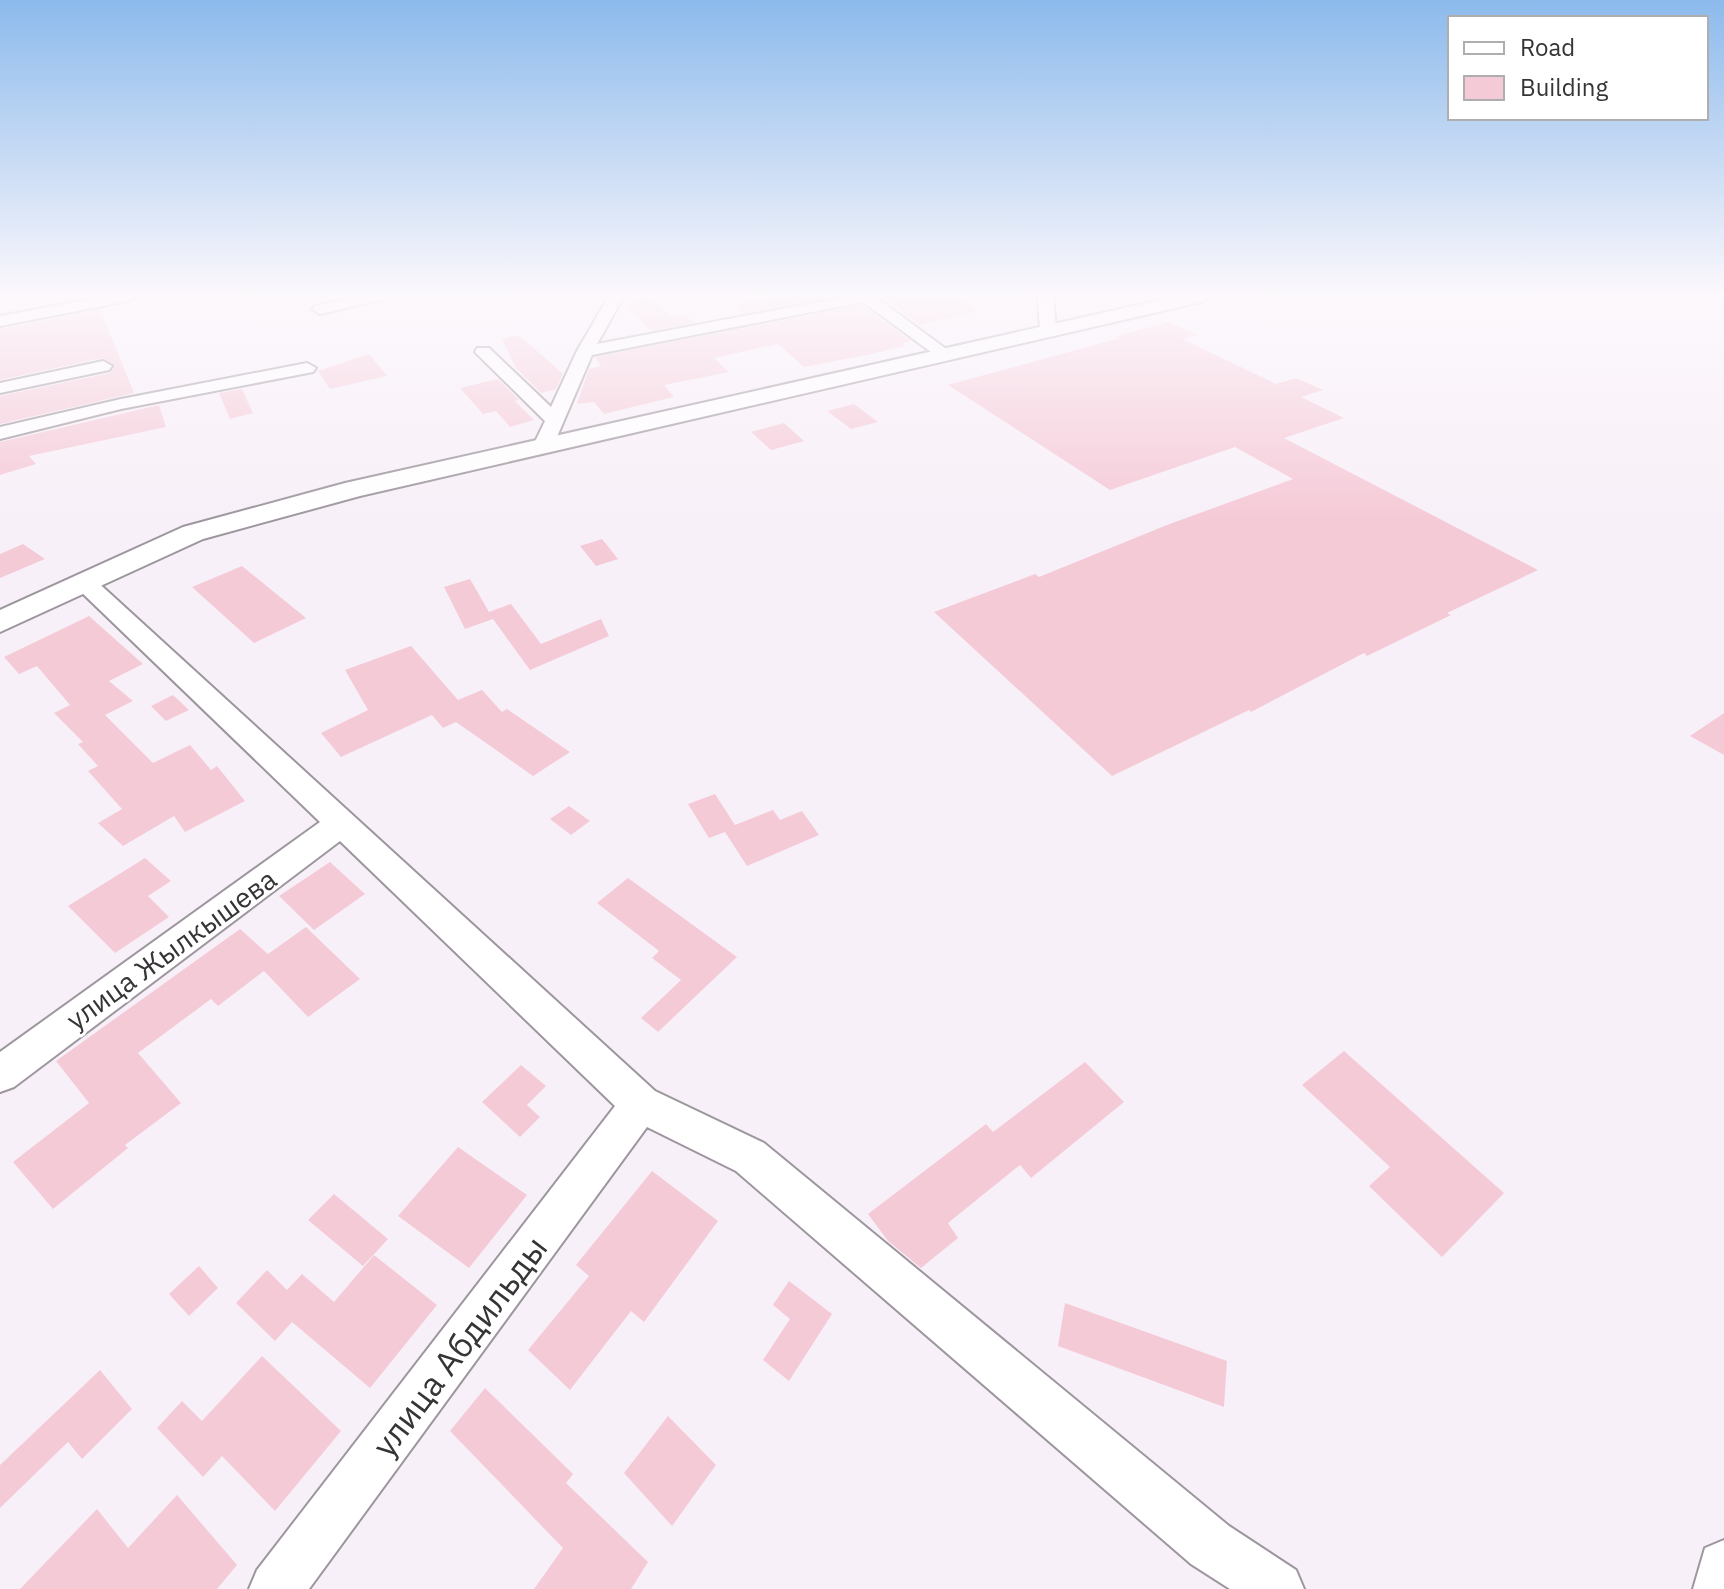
<svg xmlns="http://www.w3.org/2000/svg" width="1724" height="1589" font-family="'IBM Plex Sans',sans-serif">
<rect width="100%" height="100%" fill="#f8f0f8"/>
<path fill="#f5cad7" d="M790 296H836L744 313 734 305Z
M881 296H954L979 311 919 325Z
M649 298 672 316 684 314 694 323 651 331 625 303Z
M862 305 911 341 902 343 905 346 867 355 804 367 778 344 714 358 729 372 664 385 674 397 604 414 594 402 577 404 589 369 601 366 595 357Z
M100 309 134 393 0 424V396L110 373 115 365 102 358 0 380V329Z
M1169 322 1197 335 1182 339 1276 384 1296 378 1323 390 1301 397 1344 418 1284 438 1538 570 1447 613 1451 615 1367 656 1364 653 1251 712 1249 710 1112 776 934 612 1035 574 1039 577 1167 525 1293 479 1235 447 1110 490 948 385 1120 338 1116 336Z
M519 335 563 374 556 389 541 393 516 368 502 339Z
M369 354 387 376 330 389 318 371Z
M498 379 519 400 515 401 534 420 510 427 496 411 483 414 460 388Z
M242 389 253 413 230 419 219 393Z
M854 404 878 422 851 429 827 411Z
M159 405 166 427 29 456 36 464 0 475V442Z
M784 423 804 441 771 450 751 432Z
M602 539 618 559 596 566 580 546Z
M23 544 45 559 0 578V554Z
M242 566 306 618 254 643 192 587Z
M470 579 489 612 511 604 541 644 601 619 609 636 530 670 493 619 465 629 444 587Z
M89 616 143 664 109 681 133 701 105 715 153 763 190 745 211 770 217 766 245 801 185 832 174 816 123 846 98 823 122 809 88 771 98 766 78 744 83 742 54 713 70 705 37 666 19 674 4 657Z
M411 646 458 700 482 690 502 712 507 709 570 752 533 776 456 722 443 728 432 715 341 757 321 733 368 710 345 670Z
M173 695 189 710 166 721 151 706Z
M1724 713V755L1690 736Z
M715 794 735 825 773 810 780 820 802 811 819 835 747 866 725 832 709 838 688 804Z
M569 806 590 821 571 835 550 819Z
M145 858 171 881 148 896 169 917 115 953 68 906Z
M330 862 365 894 314 930 279 896Z
M628 878 737 957 658 1032 641 1018 681 980 652 958 659 951 597 903Z
M306 927 360 979 308 1017 264 971 218 1006 211 999 138 1053 181 1103 125 1145 128 1148 53 1209 13 1162 89 1103 56 1061 240 929 268 954Z
M1344 1051 1504 1193 1442 1257 1369 1186 1390 1167 1302 1085Z
M1085 1062 1124 1102 1031 1178 1020 1165 948 1223 958 1238 921 1268 888 1241 868 1214 986 1124 993 1132Z
M521 1065 546 1086 527 1105 540 1117 520 1137 482 1102Z
M458 1147 527 1195 469 1268 398 1216Z
M652 1171 718 1221 644 1322 631 1311 570 1390 528 1350 589 1276 576 1265Z
M334 1194 388 1239 363 1266 308 1220Z
M374 1255 437 1305 370 1388 292 1322 275 1341 236 1303 267 1270 287 1290 302 1274 334 1302Z
M199 1266 218 1288 189 1316 169 1294Z
M789 1281 832 1314 789 1381 763 1360 790 1319 773 1305Z
M1065 1303 1227 1361 1224 1407 1058 1346Z
M262 1356 341 1431 275 1511 222 1456 203 1477 157 1428 182 1401 202 1421Z
M100 1370 132 1409 82 1459 68 1442 0 1508V1465Z
M485 1388 573 1474 566 1483 648 1562 631 1589H534L563 1548 450 1431Z
M668 1416 716 1465 672 1526 624 1473Z
M177 1495 237 1565 217 1589H20L97 1509 128 1548Z"/>
<g fill="none" stroke-linecap="round" stroke-linejoin="round">
<g stroke="#9e969e" stroke-width="4">
<path id="minor" d="M107 296H136L128 301 0 326V316Z
M361 296H388L385 299 320 314 312 309 315 306Z
M609 296H624L597 344 850 296H878L877 298 953 354 945 359 939 358 863 302 592 355 553 446 543 452 536 450 533 446 545 421 475 352 477 348H489L551 407 577 351Z
M1038 296H1053L1056 329 1054 332 1048 334 1040 329Z
M103 361 112 366 109 370 0 393V383Z
M307 363 316 368 313 372 121 409 0 439V427L121 399Z
M85 576 93 578 655 1091 764 1143 1229 1526 1296 1570 1304 1589H1230L1191 1564 736 1171 647 1127 309 1589H249L257 1570 615 1106 340 841 14 1087 0 1092V1052L320 822 77 588 73 583 77 578Z
M1724 1540V1589H1693L1705 1548Z"/>
</g>
<g stroke="#9e969e" stroke-width="4">
<path id="tertiary" d="M1178 296H1211L1201 302 360 496 203 539 0 632V610L183 527 345 483Z"/>
</g>
<use href="#minor" fill="#fff" fill-rule="evenodd"/>
<use href="#tertiary" fill="#fff" fill-rule="evenodd"/>
</g>
<linearGradient id="sky" x2="0" y2="1"><stop stop-color="#8cbaec"/><stop offset="0.57" stop-color="#fcf8fc"/><stop offset="1" stop-color="#fcf8fc" stop-opacity="0"/></linearGradient>
<rect width="1724" height="518" fill="url(#sky)"/>
<g text-anchor="middle" dominant-baseline="central" stroke-width="6" stroke-linejoin="round" paint-order="stroke">
<g font-size="28" fill="#373437" stroke="#fff">
<text transform="translate(171 949) rotate(-36)">улица Жылкышева</text>
</g>
<g font-size="34" fill="#373437" stroke="#fff">
<text transform="translate(459 1346) rotate(-53)">улица Абдильды</text>
</g>
</g>
<rect x="1448" y="16" width="260" height="104" fill="#ffffff" stroke="#afaeaf" stroke-width="2"/>
<rect x="1464" y="42" width="40" height="12" fill="#ffffff" stroke="#afaeaf" stroke-width="2"/>
<text x="1520" y="56" font-size="24" fill="#373437">Road</text>
<rect x="1464" y="76" width="40" height="24" fill="#f5cad7" stroke="#afaeaf" stroke-width="2"/>
<text x="1520" y="96" font-size="24" fill="#373437">Building</text>
</svg>
